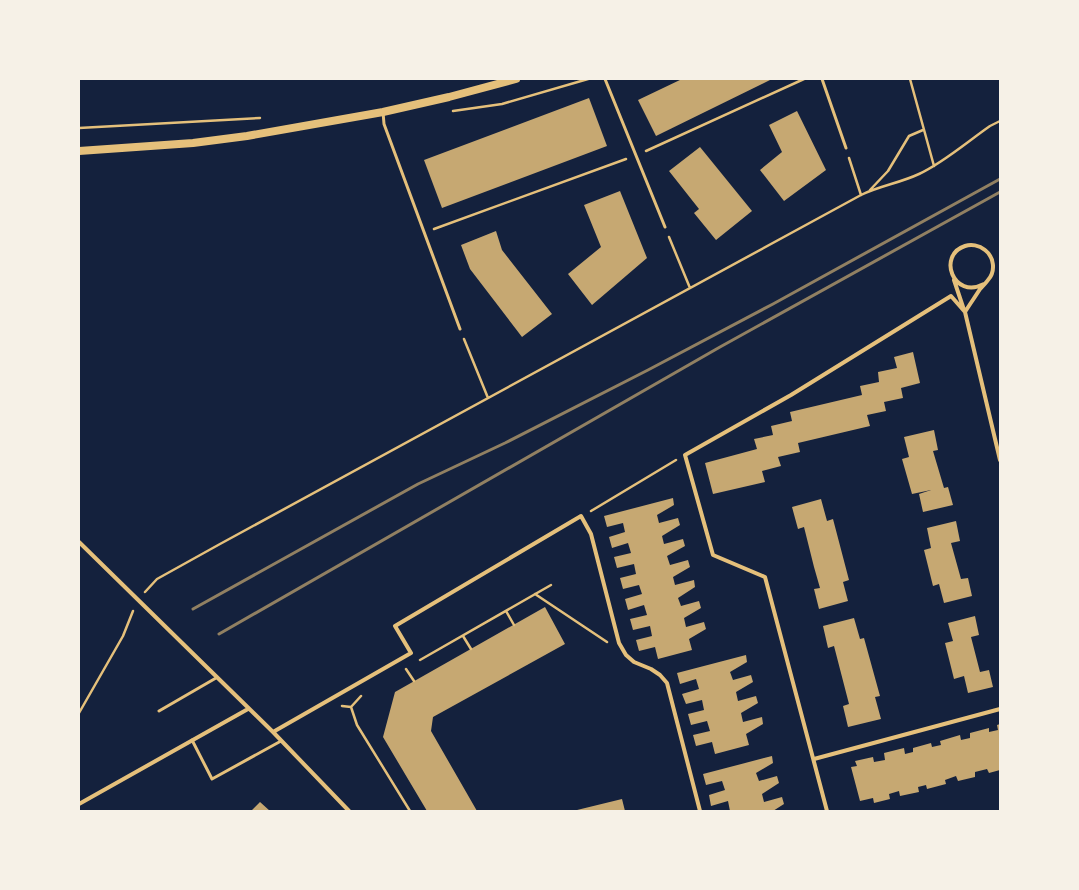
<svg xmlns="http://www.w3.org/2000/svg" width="1079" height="890" font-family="Roboto,sans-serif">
<rect width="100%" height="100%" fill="#14213d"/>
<path fill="#c6a872" d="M682 79H772L656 136 638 100Z
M589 98 607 146 442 208 424 160Z
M797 111 826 170 784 201 760 170 782 152 769 125Z
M700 147 752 211 716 240 694 213 699 209 669 171Z
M620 191 647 258 592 305 568 274 601 247 584 205Z
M496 231 502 250 552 314 522 337 470 269 461 245Z
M913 352 920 383 901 388 903 398 884 402 886 411 867 415 870 426 798 443 800 452 778 457 781 466 762 471 765 482 713 494 705 463 757 449 754 439 773 435 771 426 792 421 790 412 862 395 860 386 879 382 878 372 897 368 894 357Z
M934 430 938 450 933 451 944 488 948 487 953 505 923 512 919 494 931 490 912 494 902 459 909 457 904 437Z
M673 498 674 505 657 515 659 523 678 518 680 525 662 536 664 544 683 539 685 546 667 556 670 565 688 560 690 567 673 577 675 585 694 580 695 587 678 598 681 606 699 601 701 608 684 618 686 627 704 622 706 629 689 639 692 650 658 659 655 647 639 651 636 640 652 636 650 626 633 630 630 619 647 615 644 605 628 610 625 599 642 594 639 585 623 589 620 578 636 574 634 564 617 568 614 557 631 553 628 543 612 548 609 537 625 532 623 523 607 527 604 516Z
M821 499 827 521 833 519 849 580 843 582 848 601 819 609 814 589 820 588 814 567 804 527 798 529 792 507Z
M956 521 960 541 951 543 961 579 968 578 972 596 944 603 939 584 933 586 924 550 931 548 927 528Z
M545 607 565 644 433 717 431 731 477 811H427L383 737 395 692Z
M975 616 979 635 971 637 980 672 989 670 993 687 968 693 964 676 954 679 945 643 953 641 948 623Z
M854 618 860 639 864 638 880 696 875 697 881 719 848 727 843 706 849 704 834 646 828 648 823 626Z
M746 655 747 662 730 672 733 680 751 675 753 682 736 692 738 701 756 696 758 703 741 713 743 722 762 717 763 724 746 734 749 745 715 754 712 742 696 746 693 735 710 731 707 721 691 725 688 714 704 710 702 700 686 704 682 694 699 689 696 679 680 684 677 673Z
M1000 724V770L989 773 987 769 975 772V777L958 781 956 776 945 780 946 784 927 789 926 785 918 787 919 792 900 796 899 791 889 794 890 799 874 803 873 798 860 801 851 767 857 766 855 761 873 757 874 762 885 760 884 753 904 748 905 754 913 752V748L931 743 932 747 941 745 940 741 960 735 961 740 970 738V733L989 728V732L998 730 997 725Z
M772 756 773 763 756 773 759 781 777 776 779 783 762 794 764 802 782 797 784 804 773 811H730L728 801 711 806 709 795 725 790 722 781 706 785 703 774Z
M622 799 625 811H577V810Z
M260 802 270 811H251Z"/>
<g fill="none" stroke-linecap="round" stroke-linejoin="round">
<path stroke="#e5c07b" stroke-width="2.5" d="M910 79 934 166
M453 111 502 104 588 79
M79 128 260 118
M646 151 804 79
M849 158 861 195
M870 190 888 171 909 136 923 130
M434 229 626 159
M669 237 690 288
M464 339 488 398
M591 511 676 460
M145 592 157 579 220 544 861 195C879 186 900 183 919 174 943 163 967 142 990 126L1000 121
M535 594 607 642
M506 611 514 625
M463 636 471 649
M420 660 551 585
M406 669 414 681
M361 696 351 707 357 725 410 811
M342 706 351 707
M79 713 123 636 133 611"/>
<path stroke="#e5c07b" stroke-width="3" d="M605 79 665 227
M822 79 846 148
M383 112 384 124 460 329
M159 711 216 678
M192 740 212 779 281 741"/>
<path stroke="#e5c07b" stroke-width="4" d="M954 280 964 310
M984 284C953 300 937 255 965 246 971 244 979 245 985 250 994 257 996 271 988 280 986 283 983 286 980 289 975 297 970 304 965 312L1000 460
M79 542 273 732 349 811
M273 732 411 653 395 626 581 516 591 534 619 643 626 655 634 662 651 669 660 675 667 683 700 811
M814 759 1000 709
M79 804 248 709
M827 811 765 577 713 555 685 455 791 395 951 296 965 312"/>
<path stroke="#e5c07b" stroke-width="8" d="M79 151 193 143 247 136 383 112 449 97 516 79"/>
<path stroke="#918062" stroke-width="3" d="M193 609 418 484 505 443 648 370 773 304 1000 179
M219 634 720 347 1000 192"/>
</g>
<rect width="1079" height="890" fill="none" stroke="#f6f1e7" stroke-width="160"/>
</svg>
